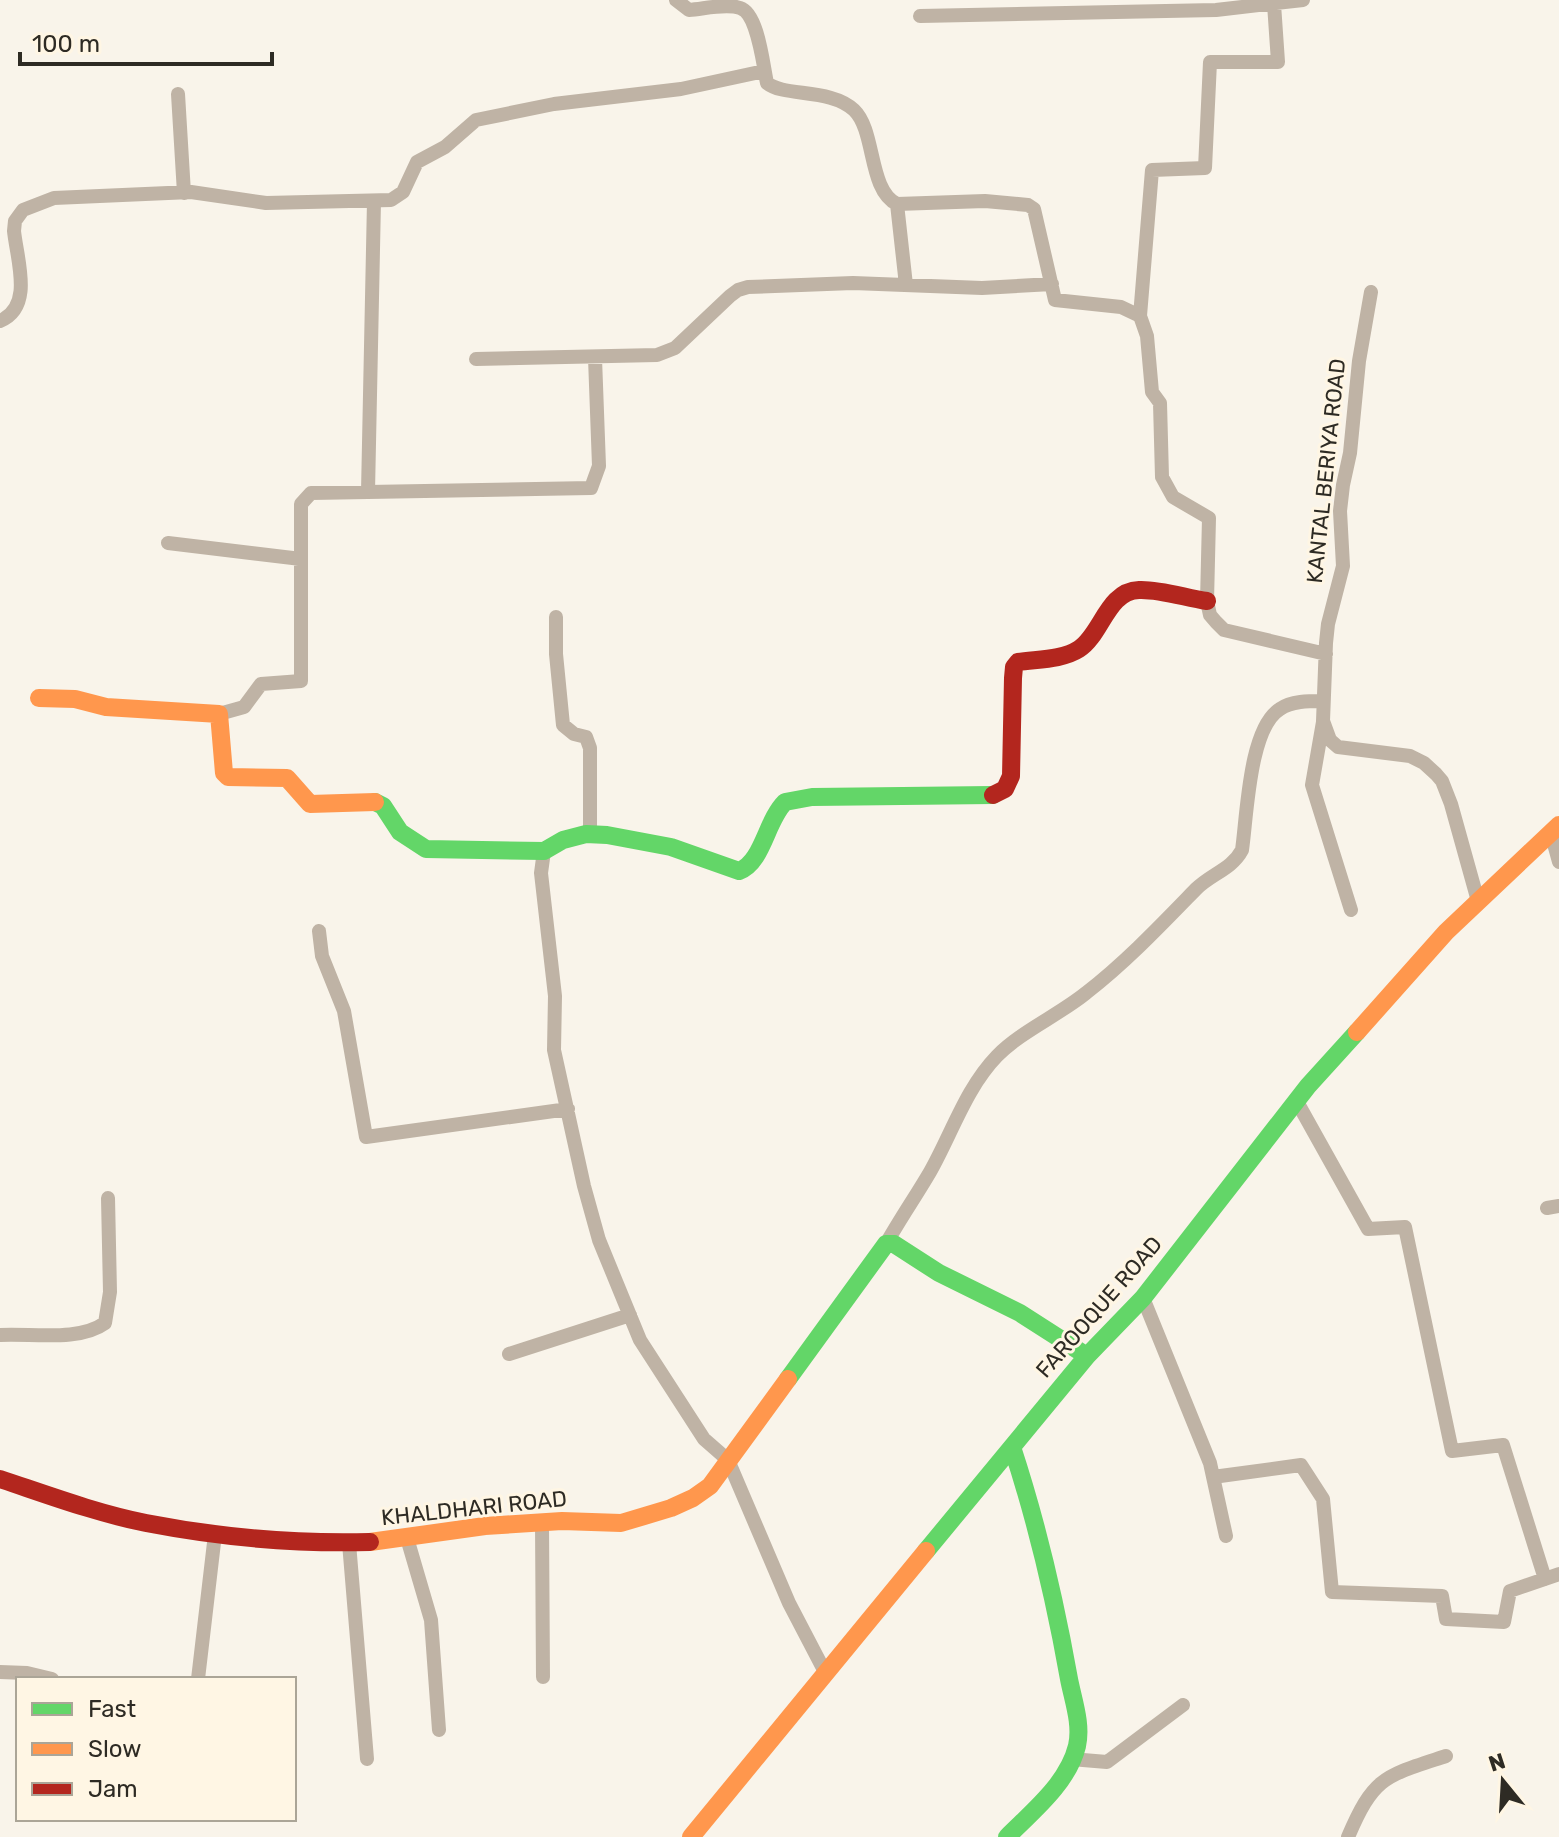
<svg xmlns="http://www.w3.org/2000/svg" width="1559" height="1837" font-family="Rubik,sans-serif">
<rect width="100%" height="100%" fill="#f9f4ea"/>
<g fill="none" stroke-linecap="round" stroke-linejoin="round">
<path stroke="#bfb3a5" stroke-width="14" d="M676 0 689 10C704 9 726 3 740 8 758 13 763 65 767 83 784 97 831 88 854 110 876 131 868 190 897 204L985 201 1028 205 1034 209 1055 300 1121 307 1140 316 1147 336 1152 392 1160 403 1162 477 1173 497 1209 518 1207 601 1210 615 1216 622 1224 630 1326 654
M920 16 1216 10 1303 0
M178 94 184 193
M897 204 906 285
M1371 292 1359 361 1350 453 1343 485 1340 511 1343 566 1328 624 1326 643 1323 721 1330 740 1338 747 1410 756 1424 763 1436 774 1442 781 1451 804 1478 901
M1140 316 1152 170 1205 168 1210 62H1278L1274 4
M0 321C34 307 17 260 14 231L15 221 23 210 54 198 191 192 266 203 391 200 403 192 417 162 445 147 476 120 554 104 681 89 764 71
M476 359 657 355 675 348 730 296 738 290 748 287 853 283 982 288 1052 284
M368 492 374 201
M168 543 301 559
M556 617V654L563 725 574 734 586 737 590 748V834
M219 714 244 707 261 684 301 681V504L311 493 591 488 599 466 595 358
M1323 722 1312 785 1351 910
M1551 833 1559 862
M544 851 541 873 555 996 554 1050 584 1186 599 1240 640 1340 704 1439 728 1460 789 1603 825 1672
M319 931 322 956 344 1011 366 1137 568 1109
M1296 1100 1368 1229 1405 1227 1452 1451 1503 1445 1545 1579
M1547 1208 1559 1206
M886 1244C900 1219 916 1196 930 1172 952 1133 966 1088 997 1056 1020 1032 1059 1015 1086 993 1126 962 1161 925 1196 889 1211 874 1232 869 1242 850 1247 816 1249 728 1280 709 1291 701 1309 701 1322 701
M1143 1298 1210 1463 1226 1536
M0 1335C31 1333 79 1342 105 1323L110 1292 108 1198
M509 1354 630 1315
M1213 1477 1301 1465 1323 1499 1332 1592 1442 1596 1446 1619 1504 1622 1510 1591 1559 1574
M542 1523 543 1677
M407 1538 431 1620 439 1730
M349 1543 367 1759
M0 1672 27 1673 52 1679
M198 1679 215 1534
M1071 1759 1107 1762 1183 1705
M1348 1837C1374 1776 1385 1776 1446 1756"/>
<path stroke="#63d668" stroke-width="18" d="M375 802 383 806 400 832 426 849 544 851 563 840 586 834 607 835 671 847 739 871C763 862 766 821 785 802L812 797 993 795
M788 1379 886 1244H894L939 1273 1020 1313 1087 1356
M926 1551 1087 1356 1143 1298 1308 1086 1357 1032
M1007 1837C1033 1811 1068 1783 1077 1746 1082 1724 1073 1700 1069 1679 1055 1600 1037 1523 1012 1447"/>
<path stroke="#ff974d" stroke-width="18" d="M39 698 75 699 106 707 219 714 224 773 228 777 287 778 310 804 375 802
M1357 1032 1446 932 1559 825
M370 1542 485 1526 562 1521 621 1523 671 1508 693 1498 710 1486 788 1379
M691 1837 926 1551"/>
<path stroke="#b3261e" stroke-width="18" d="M993 795 1005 789 1011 776 1013 678 1014 667 1018 662C1037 659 1062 660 1079 649 1102 634 1107 591 1139 590 1160 589 1186 598 1207 601
M0 1479C48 1495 96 1513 146 1523 218 1537 296 1544 370 1542"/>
</g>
<g text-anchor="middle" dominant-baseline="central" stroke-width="6" stroke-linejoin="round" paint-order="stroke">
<g font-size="22" fill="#2e2b24" stroke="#fff6e4">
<text transform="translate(1326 471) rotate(-84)">KANTAL BERIYA ROAD</text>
<text transform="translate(1099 1307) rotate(-49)">FAROOQUE ROAD</text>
<text transform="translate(474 1508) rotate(-6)">KHALDHARI ROAD</text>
</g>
</g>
<rect x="16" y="1677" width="280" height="144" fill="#fff6e4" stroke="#aba597" stroke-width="2"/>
<rect x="32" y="1703" width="40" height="12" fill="#63d668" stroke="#aba597" stroke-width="2"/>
<text x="88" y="1717" font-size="24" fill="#2e2b24">Fast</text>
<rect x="32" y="1743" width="40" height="12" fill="#ff974d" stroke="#aba597" stroke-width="2"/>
<text x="88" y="1757" font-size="24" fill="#2e2b24">Slow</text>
<rect x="32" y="1783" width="40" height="12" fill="#b3261e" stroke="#aba597" stroke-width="2"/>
<text x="88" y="1797" font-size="24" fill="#2e2b24">Jam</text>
<g transform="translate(1503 1781) rotate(342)" stroke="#fff6e4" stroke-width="6" paint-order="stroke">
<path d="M0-6L14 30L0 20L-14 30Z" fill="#2e2b24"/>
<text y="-12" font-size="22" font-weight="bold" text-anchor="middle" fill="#2e2b24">N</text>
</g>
<path d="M20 52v12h252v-12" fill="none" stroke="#2e2b24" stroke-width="4"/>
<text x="32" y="52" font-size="24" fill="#2e2b24" stroke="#fff6e4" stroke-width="6" paint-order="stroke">100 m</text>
</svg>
